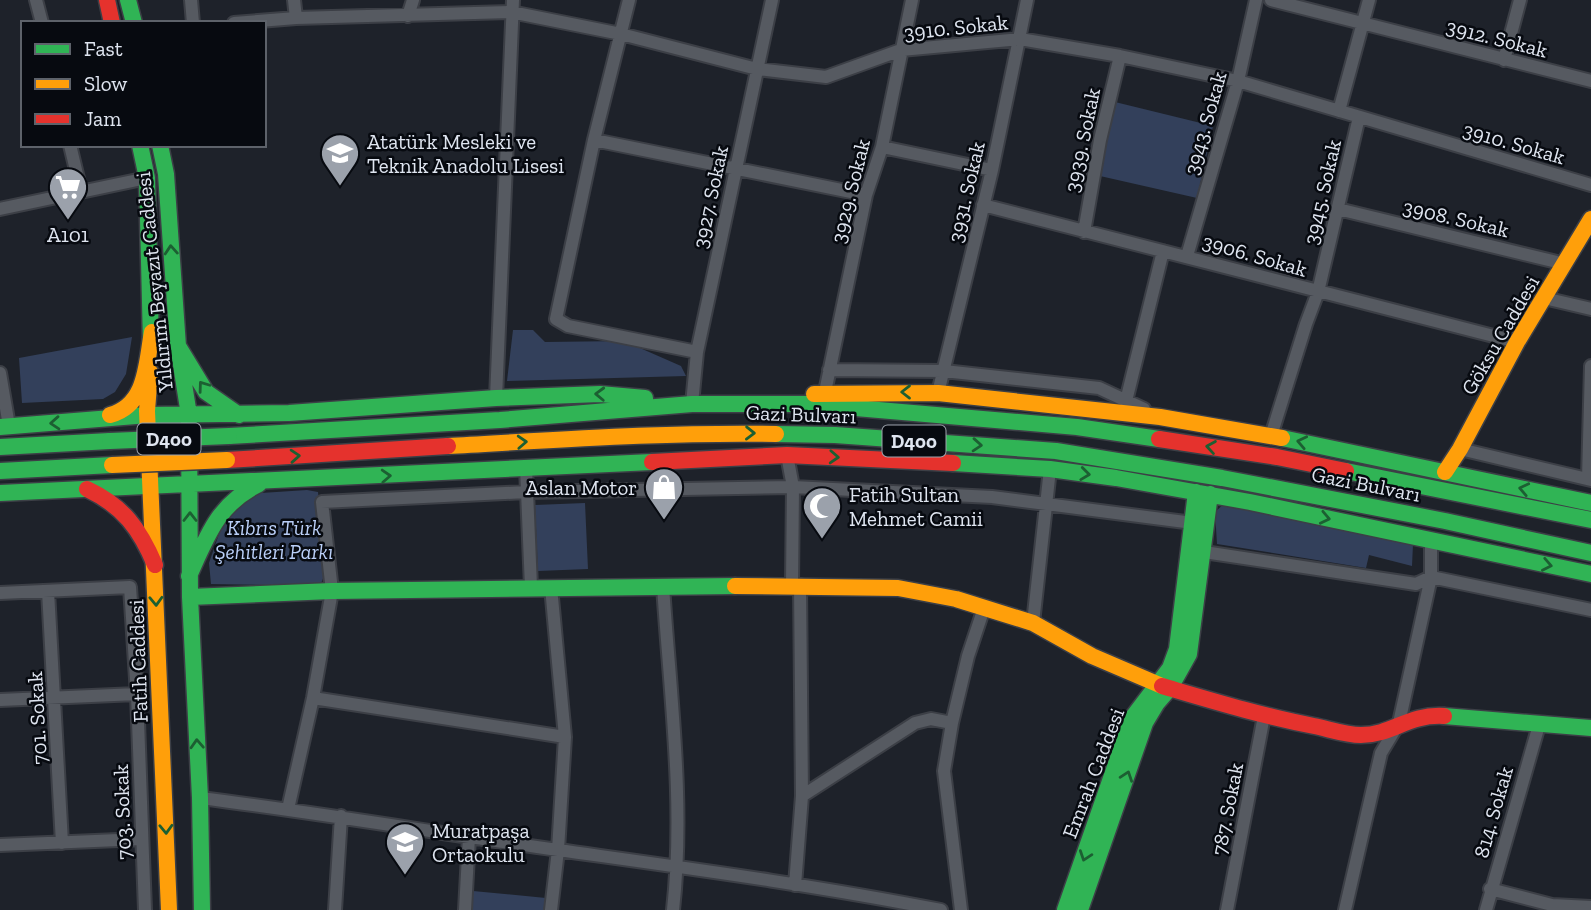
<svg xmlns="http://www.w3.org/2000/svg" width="1591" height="910" font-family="'Zilla Slab',serif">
<rect width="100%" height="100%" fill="#1e222a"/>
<path fill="#33405b" d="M1115 102 1213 126 1197 198 1100 176Z
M513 330H533L545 342 624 341 681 366 686 376 507 381Z
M132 337 126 374 115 392 103 399 22 403 19 358Z
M307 490 318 492 326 571 320 586 211 584 209 563 221 528 246 499 261 493Z
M1226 502 1413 544 1412 566 1369 555 1366 568 1217 544 1215 512Z
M585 503 588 569 538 571 535 505Z
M473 891 546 898 545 910H472Z"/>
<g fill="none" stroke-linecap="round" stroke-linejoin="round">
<g stroke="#3c3f46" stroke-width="16">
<path id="street" d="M36 0 42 23
M191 0 193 23
M294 0 296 18
M629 0 594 140 556 319 568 326 697 352
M1271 0 1591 81
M408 16 413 0
M234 23 296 18 511 12 621 34 757 69 826 77 901 50 1020 39 1120 56 1238 81 1591 185
M1504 60 1520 0
M1339 111 1369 0
M594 140 866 195
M70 145 81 191
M882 147 992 170
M983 205 1517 342
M0 209 147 178
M1338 209 1565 264
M1084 232 1100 140 1120 56
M1187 256 1238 81 1256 0
M1544 298 1591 309
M829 370 944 371 1099 388 1144 409
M0 373 9 426
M825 392 866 195 882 147 912 0
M938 393 992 170 1027 0
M496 398 513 0
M1126 401 1163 251
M692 404 697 352 772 0
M1271 436 1306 324 1318 292 1359 117
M1460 449 1591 480
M787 455 793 487 792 585
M526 467 531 587
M1588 479 1591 366
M1204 552 1416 584 1431 577 1591 610
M663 586C670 694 685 803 673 910
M48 591 62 843
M0 593 130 587 137 694 145 910
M1033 623 1050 469
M313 698 565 737
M0 700 137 694
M802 796 915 723 931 719 952 723
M200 798C320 813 438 833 558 850 686 868 814 885 941 910
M288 809 313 698 332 591 322 502 526 492 793 487 992 497 1193 523
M0 845 142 839
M795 885 802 796 800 585
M1490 889 1552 905 1591 907
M335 910 341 816
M465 910 469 837
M551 910 558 850 565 737 551 587
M961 910 944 771 952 723 968 656 984 608
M1227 910 1264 716
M1345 910 1381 753 1399 723 1431 577V541
M1486 910 1539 725"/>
</g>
<g stroke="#3c3f46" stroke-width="19">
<path id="fast" d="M128 0 134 23
M140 145 147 178 151 344
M160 145 166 174 178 346 189 415 190 597 200 798 202 910
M178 346 206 392 239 415
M0 427 148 415 289 413 496 398 600 394 645 398
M776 434 835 435 1056 451 1222 478 1445 521 1591 553
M229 436 500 420 692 404H809L1077 427 1159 439
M1282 438 1591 503
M0 447 110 441
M953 463 1050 469 1116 478 1250 502 1591 574
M0 471 112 465
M1346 471 1591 520
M0 493 652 462
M189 576C207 536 218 504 259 484
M190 597 332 591 735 586
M1444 716 1591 728
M1065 910 1132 718 1170 668 1177 649 1196 492
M1080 910 1145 723 1157 703 1170 688 1189 654 1210 494"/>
</g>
<g stroke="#3c3f46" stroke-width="19">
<path id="slow" d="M150 372 147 411 169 910
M814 394 938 393 1160 417 1282 438
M110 415C147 405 146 364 152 332
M448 446C557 440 667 432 776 434
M1445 472 1460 449 1517 342 1591 219
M735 586 898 588 956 599 1033 623 1092 656 1162 686"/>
</g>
<g stroke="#3c3f46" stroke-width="19">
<path id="jam" d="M107 0 112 23
M1159 439 1277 457 1346 471
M227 460 448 446
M652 462 787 455 953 463
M87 489C123 506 140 529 155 565
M1162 686C1213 701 1262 716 1314 726 1329 729 1346 735 1361 735 1393 735 1407 714 1444 716"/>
</g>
<use href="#street" stroke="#565a61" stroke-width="12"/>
<use href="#fast" stroke="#30b455" stroke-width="16"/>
<use href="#slow" stroke="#ff9f0a" stroke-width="16"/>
<use href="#jam" stroke="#e5322d" stroke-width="16"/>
<g stroke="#3c3f46" stroke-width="19" stroke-linecap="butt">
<path id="fast-bridge" d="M110 441 229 436"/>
</g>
<g stroke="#3c3f46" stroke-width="19" stroke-linecap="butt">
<path id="slow-bridge" d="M112 465 227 460"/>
</g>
<use href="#fast-bridge" stroke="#30b455" stroke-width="16"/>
<use href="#slow-bridge" stroke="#ff9f0a" stroke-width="16"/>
</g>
<defs><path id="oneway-chevron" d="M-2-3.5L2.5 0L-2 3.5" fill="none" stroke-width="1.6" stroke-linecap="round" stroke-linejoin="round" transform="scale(1.75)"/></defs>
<g stroke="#1c5f32">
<use href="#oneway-chevron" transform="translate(171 250) rotate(-94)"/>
<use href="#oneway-chevron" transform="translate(203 386) rotate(-126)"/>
<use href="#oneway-chevron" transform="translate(906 392) rotate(-180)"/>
<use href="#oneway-chevron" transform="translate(600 394) rotate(-178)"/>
<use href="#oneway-chevron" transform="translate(55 423) rotate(176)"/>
<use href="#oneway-chevron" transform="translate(750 433) rotate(1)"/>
<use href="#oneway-chevron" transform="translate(522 442) rotate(-3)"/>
<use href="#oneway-chevron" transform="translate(1302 442) rotate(-168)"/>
<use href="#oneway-chevron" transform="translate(977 445) rotate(4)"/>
<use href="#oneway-chevron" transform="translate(1211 447) rotate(-171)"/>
<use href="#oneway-chevron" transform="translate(295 456) rotate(-4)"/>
<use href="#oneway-chevron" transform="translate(834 457) rotate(3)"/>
<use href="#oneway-chevron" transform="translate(1085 474) rotate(7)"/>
<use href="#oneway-chevron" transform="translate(386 476) rotate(-3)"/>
<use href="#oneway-chevron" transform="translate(1524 489) rotate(-168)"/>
<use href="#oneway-chevron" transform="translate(190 517) rotate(-90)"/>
<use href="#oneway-chevron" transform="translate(1325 518) rotate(12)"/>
<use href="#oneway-chevron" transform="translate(1547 565) rotate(11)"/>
<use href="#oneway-chevron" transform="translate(156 601) rotate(88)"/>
<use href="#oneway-chevron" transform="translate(197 744) rotate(-93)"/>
<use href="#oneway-chevron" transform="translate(1127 776) rotate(-71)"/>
<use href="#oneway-chevron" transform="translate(166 829) rotate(88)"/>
<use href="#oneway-chevron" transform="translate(1085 856) rotate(109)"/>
</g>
<defs>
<g id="school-pin" transform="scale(2.0125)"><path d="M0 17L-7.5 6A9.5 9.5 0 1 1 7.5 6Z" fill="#9ba1ab" stroke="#070a10"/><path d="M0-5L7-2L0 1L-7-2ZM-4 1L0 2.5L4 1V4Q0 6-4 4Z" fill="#fff"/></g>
<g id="supermarket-pin" transform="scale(2.0125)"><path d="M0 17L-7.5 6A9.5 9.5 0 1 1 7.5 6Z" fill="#9ba1ab" stroke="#070a10"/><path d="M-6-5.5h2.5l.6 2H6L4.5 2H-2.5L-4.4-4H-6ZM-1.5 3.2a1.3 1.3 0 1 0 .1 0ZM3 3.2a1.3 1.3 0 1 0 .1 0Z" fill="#fff"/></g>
<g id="shop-pin" transform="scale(2.0125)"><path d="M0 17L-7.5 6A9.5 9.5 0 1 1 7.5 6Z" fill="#9ba1ab" stroke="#070a10"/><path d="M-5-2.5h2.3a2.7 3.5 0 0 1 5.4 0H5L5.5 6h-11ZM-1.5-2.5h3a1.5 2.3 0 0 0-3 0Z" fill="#fff"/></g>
<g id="mosque-pin" transform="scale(2.0125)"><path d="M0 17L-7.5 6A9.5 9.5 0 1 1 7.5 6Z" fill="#9ba1ab" stroke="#070a10"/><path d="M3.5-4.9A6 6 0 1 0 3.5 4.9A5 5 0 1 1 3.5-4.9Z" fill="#fff"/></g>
</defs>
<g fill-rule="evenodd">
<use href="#school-pin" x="340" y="153"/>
<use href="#supermarket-pin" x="68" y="187"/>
<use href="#shop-pin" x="664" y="487"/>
<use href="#mosque-pin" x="822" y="506"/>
<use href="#school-pin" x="405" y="842"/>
</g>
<g text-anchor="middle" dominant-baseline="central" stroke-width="5" stroke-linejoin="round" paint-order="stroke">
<g fill="#070a10" stroke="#9ea3ad" stroke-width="2">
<rect x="137.5" y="423.5" width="63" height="31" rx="5"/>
<rect x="882.5" y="425.5" width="63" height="31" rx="5"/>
</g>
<g font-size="19" font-weight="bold" fill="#dfe5f0">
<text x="169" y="439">D400</text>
<text x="914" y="441">D400</text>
</g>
<g font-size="21" fill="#dfe5f0" stroke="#070a10">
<text transform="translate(956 27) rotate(-6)">3910. Sokak</text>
<text transform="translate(1497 38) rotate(14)">3912. Sokak</text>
<text transform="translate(1205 123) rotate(-74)">3943. Sokak</text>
<text transform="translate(1082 140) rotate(-78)">3939. Sokak</text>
<text transform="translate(1514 143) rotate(16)">3910. Sokak</text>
<text transform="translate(850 191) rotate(-76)">3929. Sokak</text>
<text transform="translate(966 192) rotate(-77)">3931. Sokak</text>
<text transform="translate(1322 192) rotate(-77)">3945. Sokak</text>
<text transform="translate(710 197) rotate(-78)">3927. Sokak</text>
<text transform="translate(1456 218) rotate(13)">3908. Sokak</text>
<text transform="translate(1255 255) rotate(16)">3906. Sokak</text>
<text transform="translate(154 282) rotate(-96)">Yıldırım Beyazıt Caddesi</text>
<text transform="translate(1500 335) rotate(-60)">Göksu Caddesi</text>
<text transform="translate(801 414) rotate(2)">Gazi Bulvarı</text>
<text transform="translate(1366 484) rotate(11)">Gazi Bulvarı</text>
<text transform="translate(138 661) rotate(-92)">Fatih Caddesi</text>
<text transform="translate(37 718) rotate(-93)">701. Sokak</text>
<text transform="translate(1093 773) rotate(-69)">Emrah Caddesi</text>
<text transform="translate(1227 809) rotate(-79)">787. Sokak</text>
<text transform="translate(122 812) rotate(-92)">703. Sokak</text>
<text transform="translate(1493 812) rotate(-74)">814. Sokak</text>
</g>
<g font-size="21" fill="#dfe5f0" stroke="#070a10" text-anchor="start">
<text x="367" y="141">Atatürk Mesleki ve<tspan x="367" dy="24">Teknik Anadolu Lisesi</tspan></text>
<text x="68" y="234" text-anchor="middle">A101</text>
<text x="637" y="487" text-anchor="end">Aslan Motor</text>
<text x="849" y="494">Fatih Sultan<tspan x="849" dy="24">Mehmet Camii</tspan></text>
<text x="432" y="830">Muratpaşa<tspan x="432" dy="24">Ortaokulu</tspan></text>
</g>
<g font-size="21" font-style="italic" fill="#bacff8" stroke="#070a10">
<text x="274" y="527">Kıbrıs Türk<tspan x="274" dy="24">Şehitleri Parkı</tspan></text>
</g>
</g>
<rect x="21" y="21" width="245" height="126" fill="#070a10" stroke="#5d626a" stroke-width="2"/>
<rect x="35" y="44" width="35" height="10" fill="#30b455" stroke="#5d626a" stroke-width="2"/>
<text x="84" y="56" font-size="21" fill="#dfe5f0">Fast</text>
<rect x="35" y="79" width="35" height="10" fill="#ff9f0a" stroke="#5d626a" stroke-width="2"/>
<text x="84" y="91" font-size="21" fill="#dfe5f0">Slow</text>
<rect x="35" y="114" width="35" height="10" fill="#e5322d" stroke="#5d626a" stroke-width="2"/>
<text x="84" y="126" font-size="21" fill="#dfe5f0">Jam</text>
</svg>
